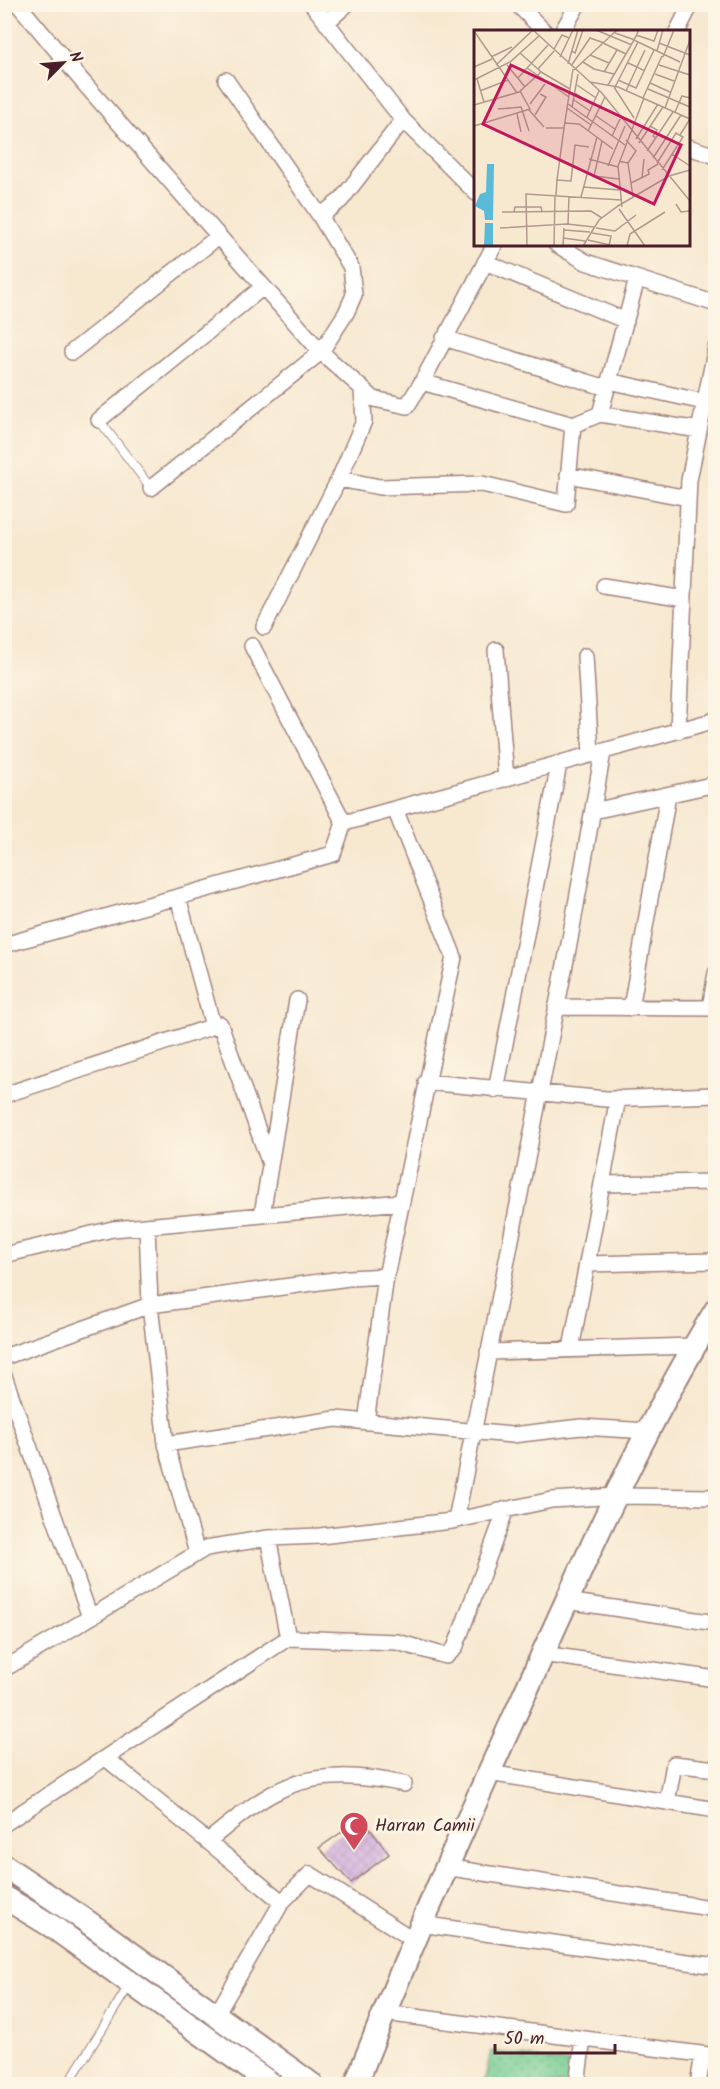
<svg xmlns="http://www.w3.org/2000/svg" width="720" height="2089" font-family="Kalam,sans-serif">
<defs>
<pattern id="grass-dots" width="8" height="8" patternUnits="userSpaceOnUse" patternTransform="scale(1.5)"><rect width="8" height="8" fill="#73cc93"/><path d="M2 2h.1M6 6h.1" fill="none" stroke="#60a578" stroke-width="1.8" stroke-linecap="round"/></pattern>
<pattern id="building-cross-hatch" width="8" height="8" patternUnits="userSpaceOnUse" patternTransform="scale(1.5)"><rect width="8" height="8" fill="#d0adde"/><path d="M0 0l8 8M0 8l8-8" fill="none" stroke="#b494bf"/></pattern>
</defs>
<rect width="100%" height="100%" fill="#fcf5e5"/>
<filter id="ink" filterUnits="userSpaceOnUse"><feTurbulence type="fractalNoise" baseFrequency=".0167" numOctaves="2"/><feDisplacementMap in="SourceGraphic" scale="12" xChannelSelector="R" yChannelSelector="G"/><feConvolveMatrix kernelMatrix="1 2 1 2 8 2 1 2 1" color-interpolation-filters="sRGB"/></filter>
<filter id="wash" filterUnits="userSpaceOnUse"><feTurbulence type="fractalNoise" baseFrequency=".008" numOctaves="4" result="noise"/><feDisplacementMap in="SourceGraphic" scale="24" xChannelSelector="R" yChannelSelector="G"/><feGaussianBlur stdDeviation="1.35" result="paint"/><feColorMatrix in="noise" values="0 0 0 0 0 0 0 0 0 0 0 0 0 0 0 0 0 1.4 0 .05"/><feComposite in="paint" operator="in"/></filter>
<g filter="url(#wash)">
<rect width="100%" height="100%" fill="#f7e8d0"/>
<path fill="url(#grass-dots)" stroke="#5e765f" stroke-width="1.5" d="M491 2051 574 2064 570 2084H484Z"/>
<g id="blocks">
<path fill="url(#building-cross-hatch)" d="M362 1818 389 1854 351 1883 319 1848Z"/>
</g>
</g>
<g filter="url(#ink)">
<use href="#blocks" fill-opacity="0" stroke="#a0847e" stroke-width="1.5"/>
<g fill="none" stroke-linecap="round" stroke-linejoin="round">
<g stroke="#a0847e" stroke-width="10">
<path id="service" d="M99 420 151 488
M68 2084 130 1984"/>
</g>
<g stroke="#a0847e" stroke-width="18">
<path id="minor" d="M18 4 82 81 321 352 374 399 407 406 422 382 495 244
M312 4 403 120 476 193
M517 4 545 32
M326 23 347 4
M562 32 578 4
M677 32 691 4
M688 147 716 156
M320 216 341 200 403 120
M556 244 586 262 716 304
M485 262 626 321
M444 338 607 388
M72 352 219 236
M609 381 704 402
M422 382 573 425 600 414 699 430
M600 414 637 279
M99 420 263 287
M568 475 688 498
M339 479 380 487 482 484 566 504 573 425
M151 488 321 352 346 313 354 295 351 267 320 216 226 80
M604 586 684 599
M264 627 339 479 364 421 362 389
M252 646 344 823 716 720
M496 650 506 779
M585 656 591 755
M678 731 689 480 716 347
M593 811 716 784
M178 897 213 1026
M4 945 333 854 344 823
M556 1007 716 1008
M631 1008 668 795
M710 1008 716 973
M426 1082 606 1099 716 1095
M496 1090 559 764
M4 1095 220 1024 270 1164
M602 1184 716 1182
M262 1215 297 1000
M147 1226 150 1305 166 1444 197 1553
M4 1255 113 1229 401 1202
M587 1264 716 1261
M571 1349 618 1098
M488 1352 694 1346
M4 1357 150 1305 349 1278 386 1276
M4 1376 90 1617
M366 1422 386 1276 454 957 395 809
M166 1444 336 1419 512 1435 581 1427 649 1431
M456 1520 570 939 603 752
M566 1601 716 1623
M288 1638 397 1642 446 1656 455 1648 506 1509
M542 1654 716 1679
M4 1669 206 1548 268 1538 320 1536 452 1521 552 1500 617 1496 716 1497
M107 1759 282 1902 310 1874 414 1940
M489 1773 716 1810
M667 1802 674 1764 716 1769
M4 1824 288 1638 268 1538
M208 1841C231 1823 254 1802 280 1790 318 1771 365 1776 404 1784
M445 1867 716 1909
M420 1924 716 1966
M384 2013 716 2056
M216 2015 282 1902
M577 2084 583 2039
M698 2084 703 2055"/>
</g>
<g stroke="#a0847e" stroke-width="26">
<path id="secondary" d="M4 1866 85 1920 311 2084
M4 1897 53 1927 271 2084
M356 2084C409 1947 470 1814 531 1680 587 1555 644 1427 716 1310"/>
</g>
<use href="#service" stroke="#fff" stroke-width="8"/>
<use href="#minor" stroke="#fff" stroke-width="15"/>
<use href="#secondary" stroke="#fff" stroke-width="22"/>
</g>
</g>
<defs>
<g id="mosque-pin" transform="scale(1.5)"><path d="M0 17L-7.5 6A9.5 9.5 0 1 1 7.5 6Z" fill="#d1495b" stroke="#fcf5e5"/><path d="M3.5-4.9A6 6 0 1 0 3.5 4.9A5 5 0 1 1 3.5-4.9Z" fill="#fff"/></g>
</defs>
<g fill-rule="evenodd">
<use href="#mosque-pin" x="354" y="1826"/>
</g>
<g text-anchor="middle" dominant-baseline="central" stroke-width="6" stroke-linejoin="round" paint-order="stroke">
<g font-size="18" fill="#4a1f2b" stroke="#fcf5e5" text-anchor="start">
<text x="375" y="1826">Harran Camii</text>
</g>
</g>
<g transform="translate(474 30)">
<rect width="216" height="216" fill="#f7e8d0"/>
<path d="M13 134H20L19 190H11L10 181 1 176 6 164 12 162ZM11 193H19V216H0L10 215Z" fill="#59bbd8"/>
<path fill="none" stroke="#b2988e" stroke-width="1.5" d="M59 0 127 62 216 171M122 0 158 15M0 1 43 63M141 3 161 10M162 5 180 11 184 0M164 12 206 32M129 13 152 24M185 13 216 25M80 19 88 5 95 8M171 20 163 37 171 41M98 21 101 23 109 0M183 21 189 0M46 23 64 39M116 25 135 33M17 27 38 17M86 27 99 0M189 27 200 0M109 32 120 39 140 44M94 34 104 0M22 35 59 0M33 35 51 57M185 35 216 45M97 36 116 8 130 13M0 37 18 29M53 38 95 67M100 40 143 0M67 42 96 59M130 42 143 20M181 44 200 51M44 48 74 15M3 49 10 72M0 50 36 32 65 6M144 50 162 58 180 20M116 52 144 57 216 89M176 53 196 62M103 55 122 68M134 55 160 10M140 57 160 88M141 57 164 12 160 10 165 0M174 59 216 77M6 61 34 50M152 61 163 37 154 33M101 63 119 75M169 68 188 26M100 70 116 81M56 74 71 54M94 74 151 115M0 75 45 62 67 42 64 39 80 21M98 77 104 44M93 78 117 95M191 78 216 10M24 79 47 77 55 101M55 80 70 97M201 82 208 66 216 68M43 84 47 102M61 85 72 67 66 64M122 86 141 99M113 87 125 61M90 93 105 94 139 119M0 96 56 79 46 61M176 96 183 100 179 106 182 108M72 98H90L99 39M114 101 131 67M206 105 216 89M138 106 146 89M162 109 184 74M152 110 162 121 154 133M128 111 120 146 145 149M165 113 189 77M173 121 199 82M198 124 216 136M179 128 207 85M115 129 144 137M145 131 154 133 159 167M183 133 202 103 209 107 188 140M134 136 151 96M168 148 170 129M83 150 90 98M157 153 175 144 174 140 184 134M109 157 146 160M82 165 83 150 97 151 101 115 115 117M107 167 123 107M202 174 207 182 216 181M148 177 144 136 170 68M145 179 171 216M28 182 117 181 128 188M40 182 41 177H67L68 182M94 194 95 166M26 198 93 194 120 197M122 198 141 201 162 185M90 200 116 202M118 203 137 206 135 216M89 208 111 211M114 210 136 215M53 216 52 164 147 170M80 216 81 165M89 216 90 198M109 216 125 190 144 176 195 146 216 140M153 216 156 204 191 182"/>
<path fill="#c2185b" fill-opacity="0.15" stroke="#c2185b" stroke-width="3" d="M37 35 207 115 180 174 9 94Z"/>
<rect width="216" height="216" fill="none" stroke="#4a1f2b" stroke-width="3"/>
</g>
<rect width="720" height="2089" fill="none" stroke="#fcf5e5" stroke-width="24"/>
<g transform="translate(63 63) rotate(65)" stroke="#fcf5e5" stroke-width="4.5" paint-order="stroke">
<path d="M0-4.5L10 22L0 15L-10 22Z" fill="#4a1f2b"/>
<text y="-9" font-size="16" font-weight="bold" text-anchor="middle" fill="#4a1f2b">N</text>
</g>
<path d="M495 2044v9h120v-9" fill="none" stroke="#4a1f2b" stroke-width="3"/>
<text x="504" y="2044" font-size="18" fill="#4a1f2b" stroke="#fcf5e5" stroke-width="4.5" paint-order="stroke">50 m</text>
</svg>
